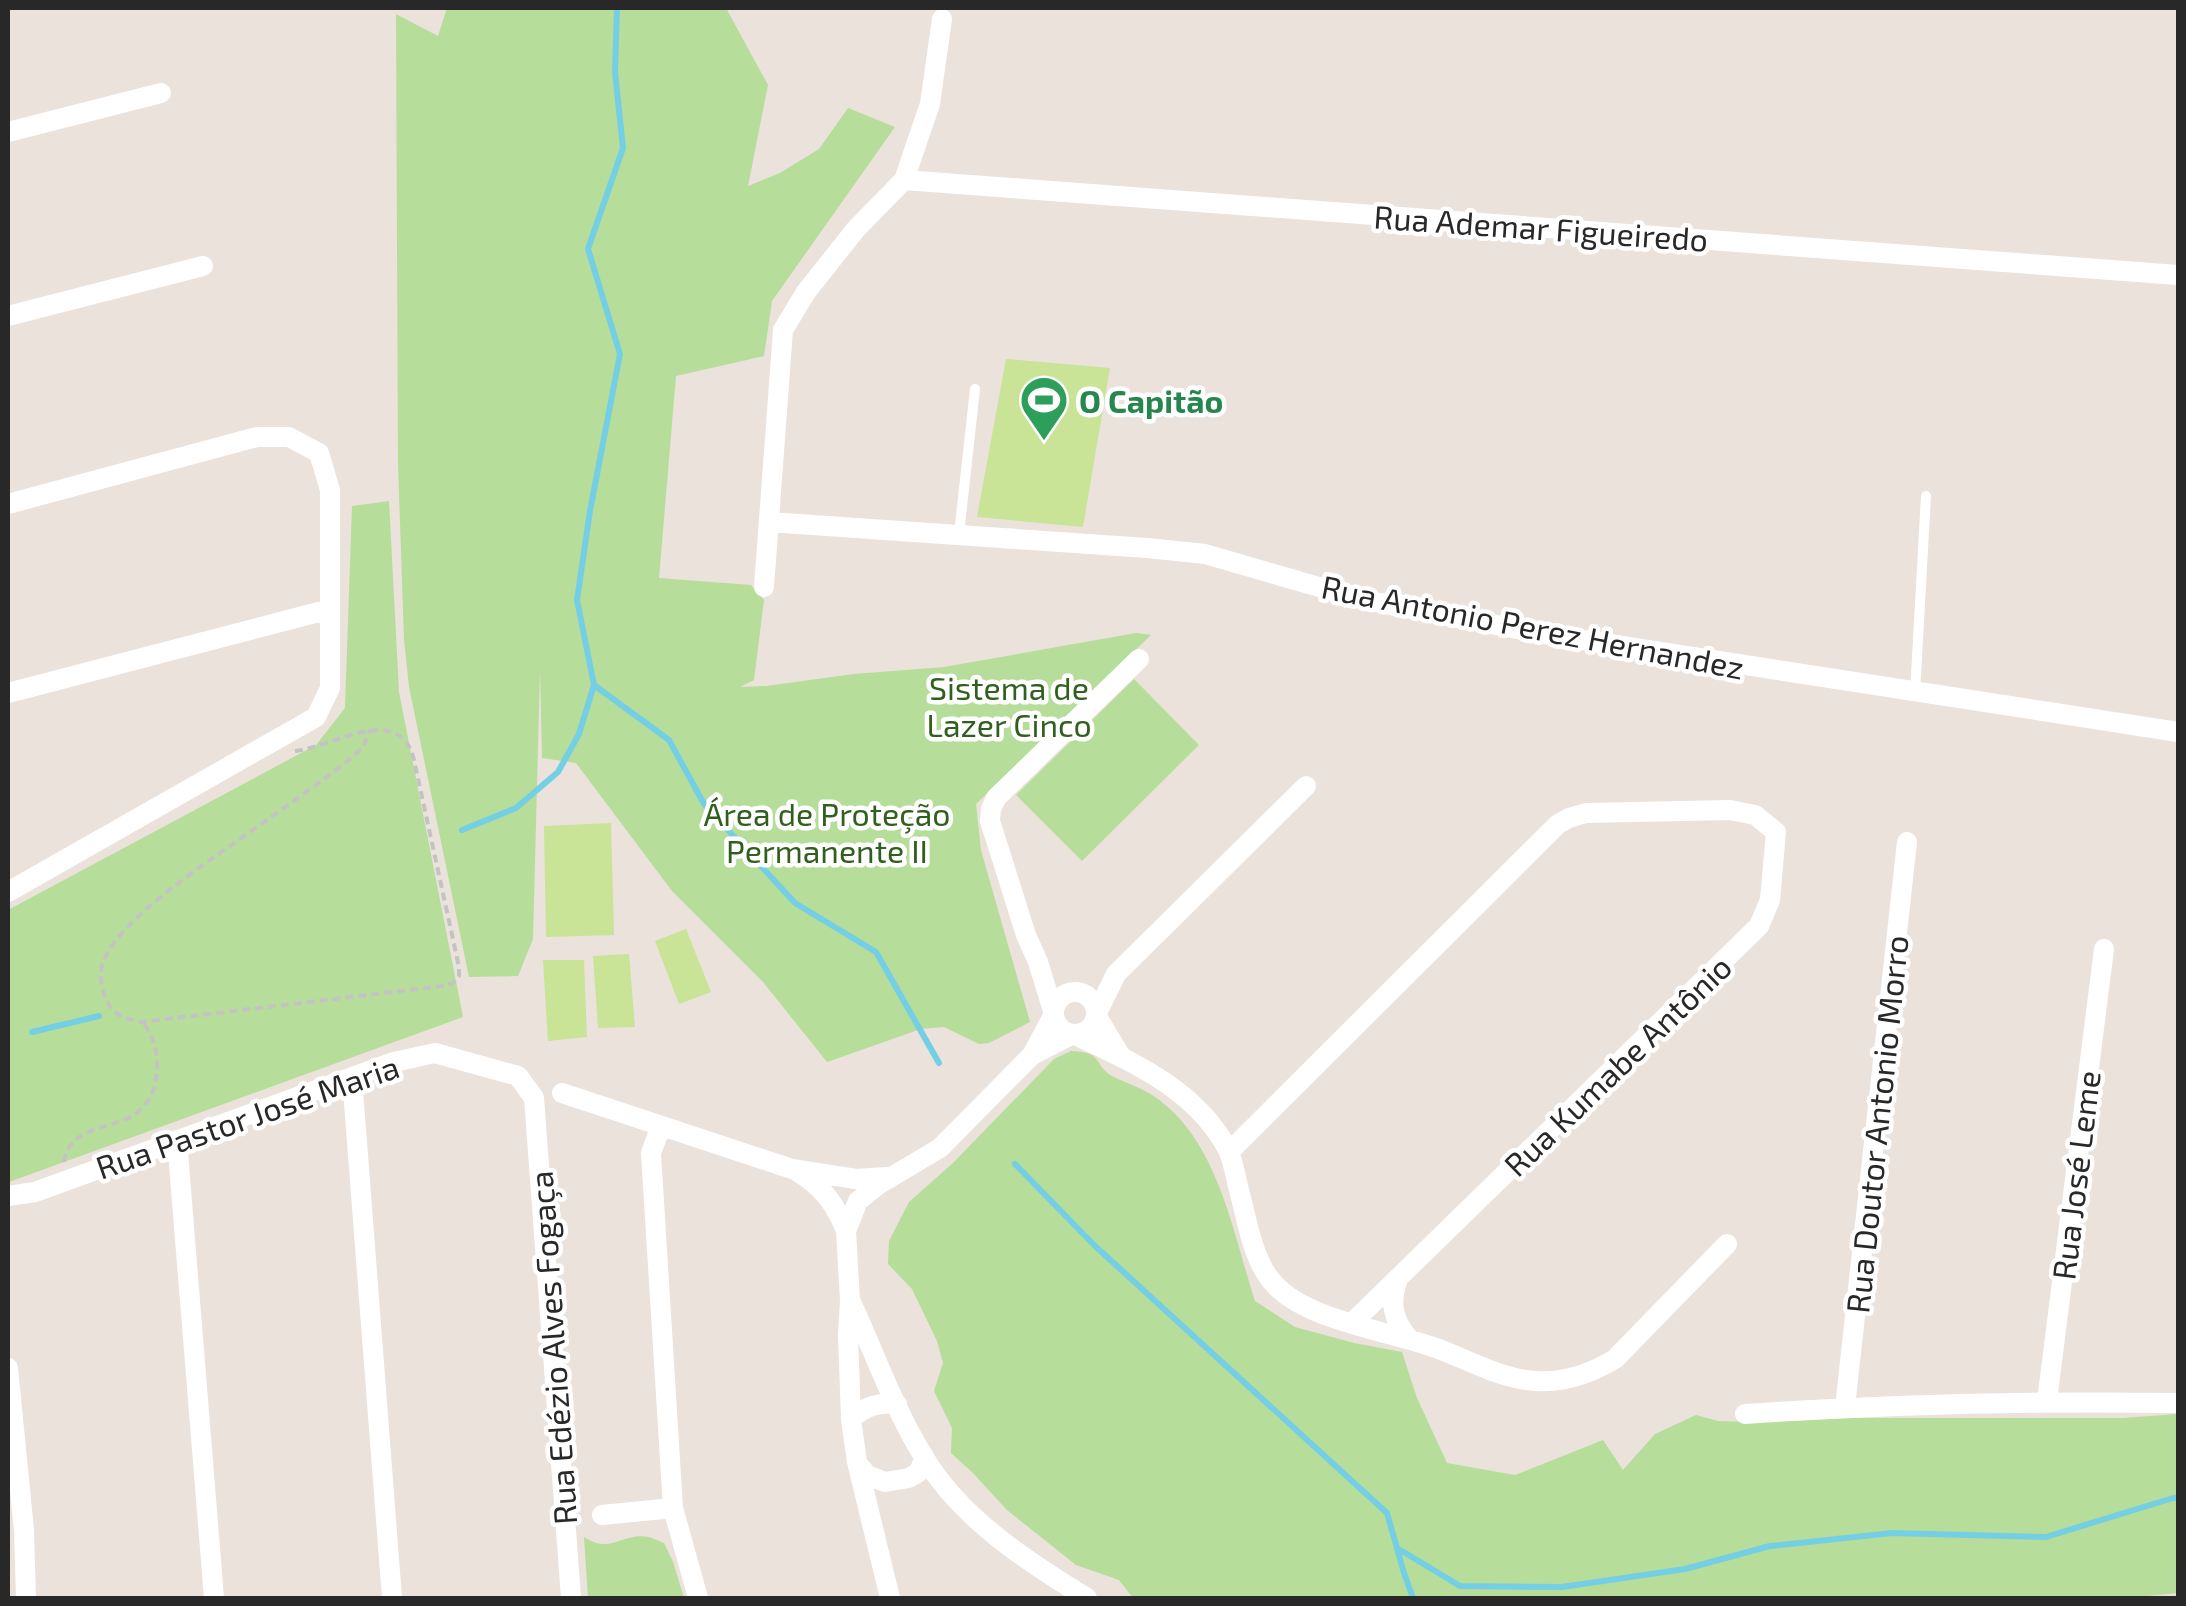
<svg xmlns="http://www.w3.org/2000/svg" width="2186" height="1606" font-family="'Exo 2',sans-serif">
<rect width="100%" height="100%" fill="#eae2db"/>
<path fill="#b6dd9a" d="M447 8H726L768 85 748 186 780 173 819 149 848 108 895 127 772 301 764 356 676 376 659 578 751 585 764 600 754 680 740 687 766 686 854 674 944 667 1136 633 1151 635 976 804 981 850 1030 1022 989 1043 979 1044 944 1027 921 1029 827 1062 763 982 672 891 576 763 542 758 540 670 533 939 518 976 469 977 409 687 404 639 398 463 396 14 438 36Z
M389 501 399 692 463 1017 9 1182 8 1161V910L316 745 345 708 352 506Z
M1134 679 1199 745 1082 861 1016 795Z
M1071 1051C1106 1052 1092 1066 1114 1077 1128 1084 1142 1088 1155 1097 1218 1140 1233 1233 1255 1301L1295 1327 1354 1343 1402 1352 1417 1398 1447 1463 1515 1475 1603 1440 1623 1470 1655 1434 1696 1415 1718 1421 1750 1422 1856 1418H2123L2178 1414V1593L2127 1598H1133L1119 1580 1076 1565 1007 1510 973 1473 951 1453 952 1428 934 1391 943 1363 937 1341 912 1289 888 1264 889 1241 909 1202 953 1163 1054 1059Z
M584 1537C611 1555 622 1532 649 1537 650 1537 663 1543 664 1543L673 1562 684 1598H588Z"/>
<path fill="#c9e397" d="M1006 359 1110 368 1083 527 977 517Z
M611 823 614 935 546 937 544 826Z
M686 929 711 992 679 1004 655 941Z
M629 954 635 1027 598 1028 593 956Z
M543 960H584L587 1037 548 1041Z"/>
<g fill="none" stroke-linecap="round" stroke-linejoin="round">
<path stroke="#74cfe5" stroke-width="6" d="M617 8 615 72 623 148 588 249 620 354 590 511 577 600 594 685 669 740 704 804 795 903 876 952 939 1063
M462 830 516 808 558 772 579 734 594 685
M32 1032 99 1016
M1015 1164 1094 1245 1387 1513 1404 1573 1413 1598
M1397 1548 1460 1586 1562 1587 1685 1569 1770 1546 1892 1533 2046 1537 2173 1498H2178"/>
<path stroke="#c3c3c3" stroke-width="4" stroke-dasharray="8 5" stroke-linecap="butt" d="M295 751C333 747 400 701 414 760L459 967V976L453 983 443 986 142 1022C125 1019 113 1015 106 999 101 988 99 973 103 962 118 920 208 862 244 836 280 811 315 786 349 760L363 747 370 730
M64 1162C73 1107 156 1147 157 1065 157 1048 153 1035 142 1022"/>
<path stroke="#fff" stroke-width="10" d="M959 534 975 389
M1915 693 1926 496"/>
<path stroke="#fff" stroke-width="20" d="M8 132 161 93
M904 180 2178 275
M8 316 203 266
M8 504 257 437H289L319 453 330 490V688L316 717 8 892
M769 522 1147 548 1205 554 1364 600 1544 634 2178 732
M764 587 783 330 806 292 856 229 904 180 930 104 942 19
M8 693 330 609
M1054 1013a21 21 0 1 1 42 0a21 21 0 1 1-42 0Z
M1032 1055 1073 1034C1132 1062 1196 1089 1228 1150 1234 1163 1236 1180 1240 1194 1248 1224 1253 1262 1275 1285 1309 1321 1389 1331 1436 1348 1469 1360 1500 1379 1536 1381 1565 1383 1590 1374 1615 1359L1727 1244
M1120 1055 1096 1015 1116 974 1306 786
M352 1077 392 1598
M562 1093 792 1169 856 1179 887 1177
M661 1126 651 1153 673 1508 698 1598
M177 1140 214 1598
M1229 1152 1558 824 1569 818 1586 813 1730 810 1755 815 1776 832 1770 900 1759 926 1352 1323
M798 1172C822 1186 836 1205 846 1231
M8 1196 35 1192 394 1062 435 1053 518 1076 534 1098 571 1598
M1398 1279C1389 1303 1393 1320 1409 1339
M851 1302C875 1354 894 1409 924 1457 960 1518 1028 1562 1087 1598
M8 1368 24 1530 26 1598
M2047 1401 2104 949
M1845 1407 1907 842
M1745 1414C1890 1404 2034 1401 2178 1403
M851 1419C865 1406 879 1402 897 1404
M858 1464 867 1475 885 1482 909 1478 919 1472 924 1459
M602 1515 673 1508
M890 1598 857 1462 851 1419 848 1335 850 1301 846 1231 858 1201 878 1185 940 1148 1032 1055 1054 1014 1038 962 1026 935 990 821 991 809 996 798 1139 659"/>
</g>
<defs>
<g id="stadium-pin" transform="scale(2.5)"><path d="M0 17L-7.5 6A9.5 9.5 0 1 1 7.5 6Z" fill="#2e9e5b" stroke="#fff"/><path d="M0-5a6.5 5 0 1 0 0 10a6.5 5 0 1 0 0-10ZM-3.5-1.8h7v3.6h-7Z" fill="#fff"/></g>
</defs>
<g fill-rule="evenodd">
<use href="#stadium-pin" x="1044" y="400"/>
</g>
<g text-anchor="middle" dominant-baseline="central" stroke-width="9" stroke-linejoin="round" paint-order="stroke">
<g font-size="32" fill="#282828" stroke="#fff">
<text transform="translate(1541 227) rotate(4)">Rua Ademar Figueiredo</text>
<text transform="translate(1533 626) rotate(11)">Rua Antonio Perez Hernandez</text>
<text transform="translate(1617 1065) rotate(-44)">Rua Kumabe Antônio</text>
<text transform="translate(247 1116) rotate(-19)">Rua Pastor José Maria</text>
<text transform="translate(1876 1124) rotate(-84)">Rua Doutor Antonio Morro</text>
<text transform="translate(2075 1175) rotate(-83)">Rua José Leme</text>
<text transform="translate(552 1348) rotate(-94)">Rua Edézio Alves Fogaça</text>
</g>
<g font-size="32" font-weight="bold" fill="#27864d" stroke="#fff" text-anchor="start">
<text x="1079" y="400">O Capitão</text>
</g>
<g font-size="32" fill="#305f1e" stroke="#fff">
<text x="1009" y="687">Sistema de<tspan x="1009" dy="37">Lazer Cinco</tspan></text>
<text x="827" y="813">Área de Proteção<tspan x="827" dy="37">Permanente II</tspan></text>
</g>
</g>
<rect width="2186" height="1606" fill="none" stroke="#282828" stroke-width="20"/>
</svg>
